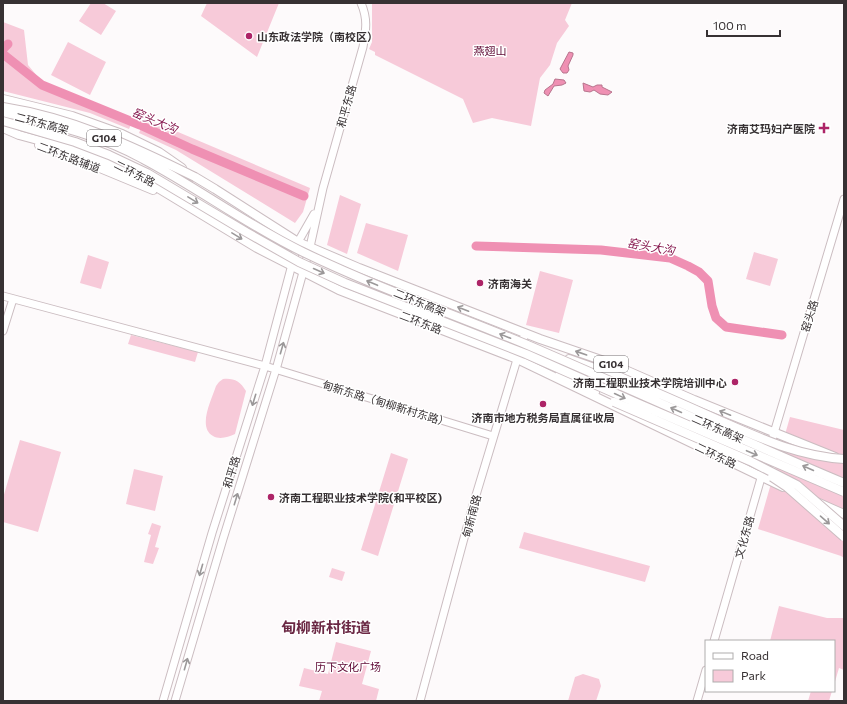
<svg xmlns="http://www.w3.org/2000/svg" width="847" height="704" font-family="Commissioner,'Noto Sans SC',sans-serif">
<rect width="100%" height="100%" fill="#fdfafb"/>
<path fill="#f7cad9" d="M91 3H103L116 11 101 35 79 21Z
M207 3H279L257 57 201 16Z
M372 3H572L565 20 569 26 557 43 550 65 540 78 531 126 492 118 473 123 463 99 375 55V52L369 49 372 42Z
M3 22 24 30 28 65 43 83 41 88 133 120 129 129 90 113 3 91Z
M68 42 106 62 90 95 51 75Z
M145 118 310 188 303 212 295 223 176 150 139 133Z
M340 195 361 204 347 254 327 245Z
M366 223 408 235 398 271 357 253Z
M754 252 778 259 770 286 746 279Z
M88 255 109 262 101 289 80 283Z
M540 271 573 280 559 333 526 325Z
M131 335 198 352 195 362 128 344Z
M223 379C234 378 240 381 246 391L235 434C228 437 220 440 213 436 197 427 212 399 216 386L219 382Z
M790 417 844 430V558L841 556 758 529Z
M20 440 61 452 38 532 3 522V498Z
M391 453 408 459 378 556 361 550Z
M134 469 163 476 155 511 126 504Z
M152 523 161 526 155 547 159 548 153 564 144 562 151 535 148 534Z
M524 532 650 566 645 582 519 548Z
M332 568 345 572 342 581 329 577Z
M779 606 827 618H844V670L839 668 834 685V641H770Z
M336 642 371 651 362 684 379 689 376 701H319L322 691 299 686 304 668 328 674Z
M583 674 599 679 601 686 596 701H568L575 677Z
M811 691H832L829 701H808Z"/>
<path fill="#ef90b3" stroke="#b8748d" d="M569 52 573 53V55L568 66 569 70 567 73H563L560 69Z
M555 79 564 80 566 83 562 85 554 86 548 96 544 93 545 90 553 84Z
M583 83 593 87 597 85H602V87L612 92 608 95 600 94 594 90 590 92 584 91Z"/>
<g fill="none" stroke-linecap="round" stroke-linejoin="round">
<path stroke="#ef90b3" stroke-width="9" d="M3 49 8 44
M3 54 42 85 140 125 192 149 304 196
M476 246 601 250 670 258 688 266 699 272 708 281 712 306 716 318 726 327 782 335"/>
<g stroke="#cbbdc1" stroke-width="9">
<path id="secondary" d="M3 296 265 366 493 436
M3 331 13 299
M714 641 774 433 844 199
M163 701 212 533 265 366 298 242 314 214
M175 701 223 539 277 366 310 247 323 188 363 47C366 30 368 19 361 3
M420 701 473 505 525 333
M697 701 706 670"/>
</g>
<g stroke="#cbbdc1" stroke-width="10">
<path id="highway" d="M3 99 72 116 122 134 159 152 182 168
M13 102 24 113
M3 128 19 135 82 152 117 167 153 185 257 248 339 290 517 359 783 487
M39 145 83 161 153 190
M189 176 195 177 215 189 298 242 359 268 540 339 607 362 694 400 835 457
M569 359 620 377
M560 372 595 392
M794 492 844 514"/>
</g>
<use href="#secondary" stroke="#fff" stroke-width="7"/>
<use href="#highway" stroke="#fff" stroke-width="8"/>
<g stroke="#cbbdc1" stroke-width="10" stroke-linecap="butt">
<path id="highway-bridge" d="M3 107C73 118 132 146 195 177
M3 112C51 124 100 135 143 159 198 188 247 225 303 252 377 288 454 314 530 346 635 391 739 439 844 483
M3 121 75 142 109 155 147 173 246 232 299 262 345 283 526 354 639 404 844 492
M620 377C651 390 683 404 714 418 758 437 796 456 844 459
M614 402 750 461 797 485 844 526
M772 477 787 487 844 537"/>
</g>
<use href="#highway-bridge" stroke="#fff" stroke-width="8"/>
</g>
<defs><path id="oneway-shaft" d="M-6 0H5M1.5-3L5.5 0L1.5 3" fill="none" stroke-width="1.6" stroke-linecap="round" stroke-linejoin="round"/></defs>
<g stroke="#9b9899">
<use href="#oneway-shaft" transform="translate(193 200) rotate(31)"/>
<use href="#oneway-shaft" transform="translate(237 236) rotate(31)"/>
<use href="#oneway-shaft" transform="translate(319 271) rotate(24)"/>
<use href="#oneway-shaft" transform="translate(372 283) rotate(-157)"/>
<use href="#oneway-shaft" transform="translate(463 309) rotate(-159)"/>
<use href="#oneway-shaft" transform="translate(505 336) rotate(-158)"/>
<use href="#oneway-shaft" transform="translate(282 348) rotate(-74)"/>
<use href="#oneway-shaft" transform="translate(581 353) rotate(-161)"/>
<use href="#oneway-shaft" transform="translate(620 396) rotate(25)"/>
<use href="#oneway-shaft" transform="translate(254 400) rotate(107)"/>
<use href="#oneway-shaft" transform="translate(676 410) rotate(-156)"/>
<use href="#oneway-shaft" transform="translate(725 413) rotate(-158)"/>
<use href="#oneway-shaft" transform="translate(752 453) rotate(23)"/>
<use href="#oneway-shaft" transform="translate(808 468) rotate(-156)"/>
<use href="#oneway-shaft" transform="translate(236 499) rotate(-73)"/>
<use href="#oneway-shaft" transform="translate(825 520) rotate(41)"/>
<use href="#oneway-shaft" transform="translate(201 570) rotate(106)"/>
<use href="#oneway-shaft" transform="translate(186 664) rotate(-74)"/>
</g>
<g fill="#ad2467" stroke="#fff" stroke-width="1.5">
<circle cx="249" cy="36" r="4"/>
<path d="M822 122h4v4h4v4h-4v4h-4v-4h-4v-4h4z"/>
<circle cx="480" cy="283" r="4"/>
<circle cx="735" cy="382" r="4"/>
<circle cx="543" cy="404" r="4"/>
<circle cx="271" cy="497" r="4"/>
</g>
<g text-anchor="middle" dominant-baseline="central" stroke-width="3" stroke-linejoin="round" paint-order="stroke">
<g fill="#fff" stroke="#736f70" stroke-width="1">
<rect x="87" y="130" width="34" height="16" rx="3"/>
<rect x="594" y="356" width="34" height="16" rx="3"/>
</g>
<g font-size="10" font-weight="bold" fill="#373133">
<text x="104" y="138">G104</text>
<text x="611" y="364">G104</text>
</g>
<g font-size="11" font-weight="bold" fill="#373133" stroke="#fff" text-anchor="start">
<text x="257" y="36">山东政法学院（南校区）</text>
<text x="815" y="128" text-anchor="end">济南艾玛妇产医院</text>
<text x="488" y="283">济南海关</text>
<text x="727" y="382" text-anchor="end">济南工程职业技术学院培训中心</text>
<text x="543" y="417" text-anchor="middle">济南市地方税务局直属征收局</text>
<text x="279" y="497">济南工程职业技术学院(和平校区)</text>
</g>
<g font-size="11" fill="#5e0934" stroke="#fff">
<text x="490" y="50">燕翅山</text>
<text x="348" y="666">历下文化广场</text>
</g>
<g font-size="11" fill="#373133" stroke="#fff">
<text transform="translate(346 106) rotate(-74)">和平东路</text>
<text transform="translate(42 123) rotate(15)">二环东高架</text>
<text transform="translate(69 157) rotate(21)">二环东路辅道</text>
<text transform="translate(135 173) rotate(27)">二环东路</text>
<text transform="translate(420 302) rotate(22)">二环东高架</text>
<text transform="translate(809 316) rotate(-73)">窑头路</text>
<text transform="translate(421 322) rotate(21)">二环东路</text>
<text transform="translate(386 403) rotate(17)">甸新东路（甸柳新村东路）</text>
<text transform="translate(718 428) rotate(24)">二环东高架</text>
<text transform="translate(716 455) rotate(26)">二环东路</text>
<text transform="translate(231 472) rotate(-73)">和平路</text>
<text transform="translate(471 516) rotate(-75)">甸新南路</text>
<text transform="translate(744 537) rotate(-74)">文化东路</text>
</g>
<g font-size="12" font-style="italic" fill="#87194f" stroke="#fff">
<text transform="translate(155 120) rotate(23)">窑头大沟</text>
<text transform="translate(651 246) rotate(10)">窑头大沟</text>
</g>
<g font-size="15" font-weight="bold" fill="#6b2844" stroke="#fff">
<text x="326" y="627">甸柳新村街道</text>
</g>
</g>
<rect width="847" height="704" fill="none" stroke="#373133" stroke-width="8"/>
<rect x="705" y="640" width="130" height="52" fill="#ffffff" stroke="#afadad"/>
<rect x="713" y="653" width="20" height="6" fill="#ffffff" stroke="#afadad"/>
<text x="741" y="660" font-size="12" fill="#373133">Road</text>
<rect x="713" y="670" width="20" height="12" fill="#f7cad9" stroke="#afadad"/>
<text x="741" y="680" font-size="12" fill="#373133">Park</text>
<path d="M707 30v6h73v-6" fill="none" stroke="#373133" stroke-width="2"/>
<text x="713" y="30" font-size="12" fill="#373133" stroke="#ffffff" stroke-width="3" paint-order="stroke">100 m</text>
</svg>
